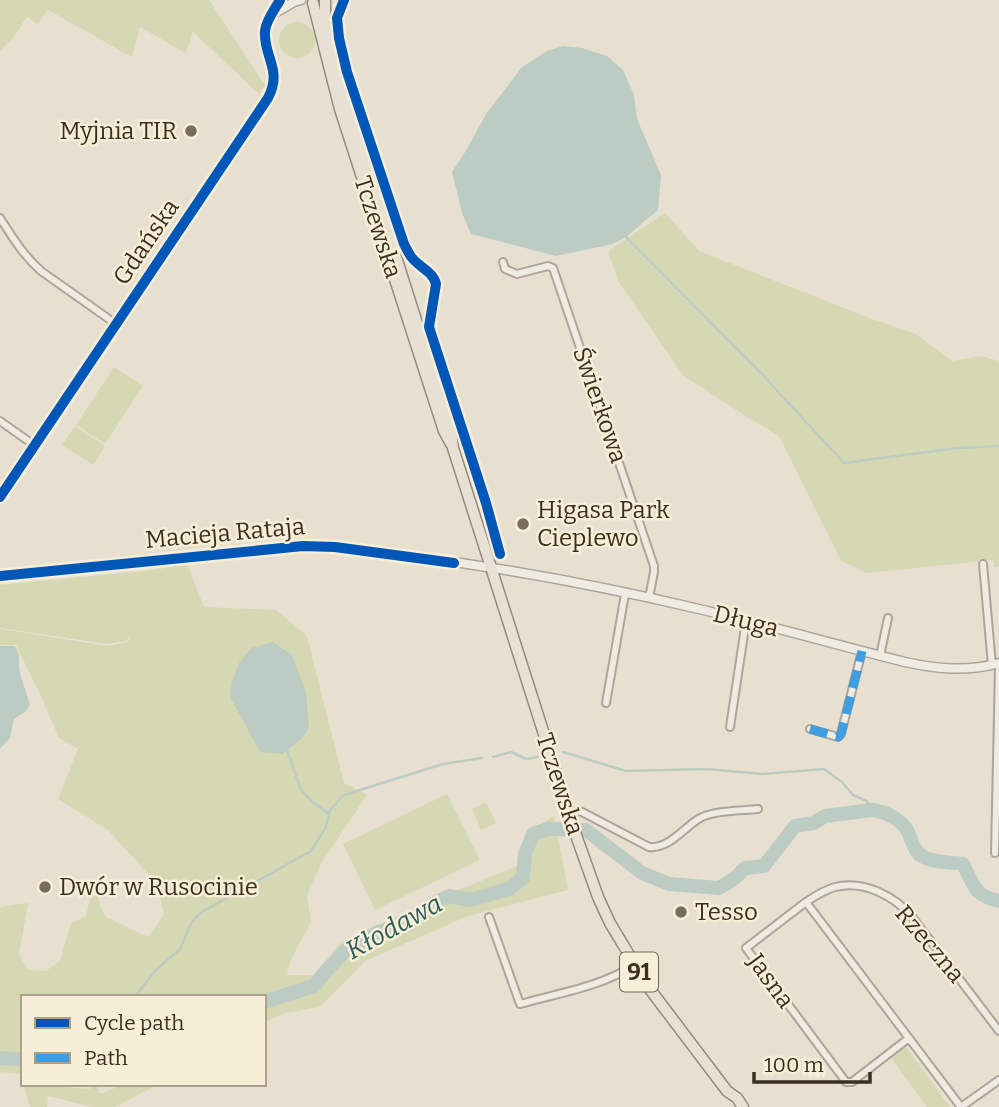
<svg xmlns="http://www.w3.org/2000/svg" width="999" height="1107" font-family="Bitter,serif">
<rect width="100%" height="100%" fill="#e7e0d1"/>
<path fill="#d6d7b3" d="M0 0H209L265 85 259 94 193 32 186 53 140 27 132 57 48 10 38 24 27 17 13 38 0 51Z
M279 40a18 18 0 1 1 36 0a18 18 0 1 1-36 0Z
M665 213 699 251 869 318 916 334 952 361 981 356 999 361V567H995L993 560 867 573 841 561 779 436 747 417 683 375 618 281 608 251Z
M114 367 143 386 105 444 76 425Z
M75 426 105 446 93 465 62 445Z
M187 564 204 607 276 610 307 636 344 783 367 795 322 862 307 895 311 922 291 959 287 975H314L341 942 427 903 527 862 525 834 554 816 568 890 468 916 365 961 320 1007 285 1013 264 1023V997H23V1083L20 1074 0 1072V907L28 903 19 954 28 970 46 971 60 961 71 923 86 916 90 899 97 894 101 909 106 917 148 937 164 914 157 884 108 830 58 799 78 749 59 738 40 694 16 645H0V629L108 646 128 642 130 635 126 641 107 644 0 628V585L154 570Z
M447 794 480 860 375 910 343 844Z
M486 802 496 823 481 830 472 809Z
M906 1047 950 1107H927L891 1058Z
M23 1084H63V1087L90 1089V1084H96L100 1093H105L122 1084H159L115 1107H92L48 1096 47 1107H30Z"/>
<path fill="#bcccc2" d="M563 46 582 48 607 56 623 70 634 95 637 119 661 175 658 210 626 237 613 244 556 256 471 234 462 213 452 172 467 149 486 114 522 67 547 51Z
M273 642 292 655 306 692 309 728 302 738 283 754 260 752 230 697 232 681 239 663 251 648Z
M0 646H15C22 659 17 661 20 673 23 684 27 694 30 705L26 711 14 719 10 738 0 749Z"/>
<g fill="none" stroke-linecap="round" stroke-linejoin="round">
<path stroke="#bcccc2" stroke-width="2.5" d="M626 237 759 371 844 463 957 448 999 446
M287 750 301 790 314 803 329 814
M563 752 626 771 706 769 762 774 824 769 842 782 853 795 867 801 872 810
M493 757 511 752 526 759 538 757
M135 997 155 971 180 949 192 922 200 913 311 851 326 827 330 810 344 795 443 764 482 758"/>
<path stroke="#bcccc2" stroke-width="14" d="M264 1002 314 986 325 972 347 949 378 932 408 925 436 902 449 896 470 900 509 889 523 878 525 854 533 834 549 829 586 830 642 873 669 884 719 888 735 878 745 868 764 866 795 826 814 823 825 816 872 810C887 812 903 820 909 834 912 841 913 848 919 854 930 863 949 862 963 864 974 885 974 896 999 901
M0 1058 23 1060"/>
<g stroke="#ada599" stroke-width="10">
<path id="minor" d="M0 218C13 238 23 255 41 271L116 324
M503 262 505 269 517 274 548 266 553 268 654 566V572L649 598
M0 421 34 445
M983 564 992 665
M880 656 888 618
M606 703 625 594
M730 727 746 621
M810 729 838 737 841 734 862 651
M569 813 577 811 582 812 649 847C668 849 682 830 697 820 710 810 741 811 758 809
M995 853 999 668 997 664
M806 902C815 896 824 890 835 887 864 880 895 896 913 918L999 1031
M489 917 520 1004C558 993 601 987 634 965
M909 1038 852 1082H846L746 948 806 902 961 1107
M961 1107 999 1080"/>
</g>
<g stroke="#ada599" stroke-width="11">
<path id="tertiary" d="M275 13 294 2 301 0
M0 497 268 98C283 70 263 56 265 31 266 20 275 9 280 0
M0 576 303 546H322C449 558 576 580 699 609 768 625 837 645 905 662 937 669 967 672 999 663"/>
</g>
<g stroke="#928b80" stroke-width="13">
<path id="primary" d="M325 1V16L340 81 451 430 453 448 481 536 577 838 598 897 610 923 649 988 727 1091 737 1098 743 1107
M313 3 340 109 444 431 451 444"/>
</g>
<use href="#minor" stroke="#efebe3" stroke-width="6"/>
<use href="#tertiary" stroke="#efebe3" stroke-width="8"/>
<use href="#primary" stroke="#e6e1d4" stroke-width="10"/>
<path stroke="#3f9de0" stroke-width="9" stroke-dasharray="18 9" stroke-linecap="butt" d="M810 729 838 737 841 734 862 651"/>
<g stroke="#f7eed8" stroke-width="15">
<path id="cycleway" d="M344 0 337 18 339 38 347 72 404 244C407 249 409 255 413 259 421 268 433 272 436 284L429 327 486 503 500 554
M0 497 268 98C283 70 263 56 265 31 266 20 275 9 280 0
M0 576 303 546 335 547 454 563"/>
</g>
<use href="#cycleway" stroke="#0057b8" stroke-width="10"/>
</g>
<g fill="#786c5e" stroke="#f7eed8" stroke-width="2.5">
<circle cx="191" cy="131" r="7"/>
<circle cx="523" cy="524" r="7"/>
<circle cx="45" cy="887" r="7"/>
<circle cx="681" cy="912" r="7"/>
</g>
<g text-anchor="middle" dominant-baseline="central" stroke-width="5" stroke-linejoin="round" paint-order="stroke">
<rect fill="#f7eed8" stroke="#756857" stroke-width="2" x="620" y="952.5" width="38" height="39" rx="5"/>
<g font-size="23" font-weight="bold" fill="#3d2e20">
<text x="639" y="972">91</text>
</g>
<g font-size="24" fill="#3d2e20" stroke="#f7eed8" text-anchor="start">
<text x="177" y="131" text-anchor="end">Myjnia TIR</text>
<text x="537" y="510">Higasa Park<tspan x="537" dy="28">Cieplewo</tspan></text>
<text x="59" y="887">Dwór w Rusocinie</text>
<text x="695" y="912">Tesso</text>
</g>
<g font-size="24" fill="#3d2e20" stroke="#f7eed8">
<text transform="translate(378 227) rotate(72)">Tczewska</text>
<text transform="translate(146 242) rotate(-56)">Gdańska</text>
<text transform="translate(600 405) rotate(71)">Świerkowa</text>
<text transform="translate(225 533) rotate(-5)">Macieja Rataja</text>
<text transform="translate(746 621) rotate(14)">Długa</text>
<text transform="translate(560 784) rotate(72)">Tczewska</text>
<text transform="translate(930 944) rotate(50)">Rzeczna</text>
<text transform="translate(771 981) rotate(54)">Jasna</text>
</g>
<g font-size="26" font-style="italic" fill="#2f5d5a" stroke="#f7eed8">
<text transform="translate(394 927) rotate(-29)">Kłodawa</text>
</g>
</g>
<rect x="21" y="995" width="245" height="91" fill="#f7eed8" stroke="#ada18e" stroke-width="2"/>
<rect x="35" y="1018" width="35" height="10" fill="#0057b8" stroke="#ada18e" stroke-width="2"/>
<text x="84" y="1030" font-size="21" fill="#3d2e20">Cycle path</text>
<rect x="35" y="1053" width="35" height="10" fill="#3f9de0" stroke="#ada18e" stroke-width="2"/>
<text x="84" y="1065" font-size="21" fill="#3d2e20">Path</text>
<path d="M754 1072v10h116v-10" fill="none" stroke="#3d2e20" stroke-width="3.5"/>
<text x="764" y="1072" font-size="21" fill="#3d2e20" stroke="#f7eed8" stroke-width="5" paint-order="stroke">100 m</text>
</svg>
